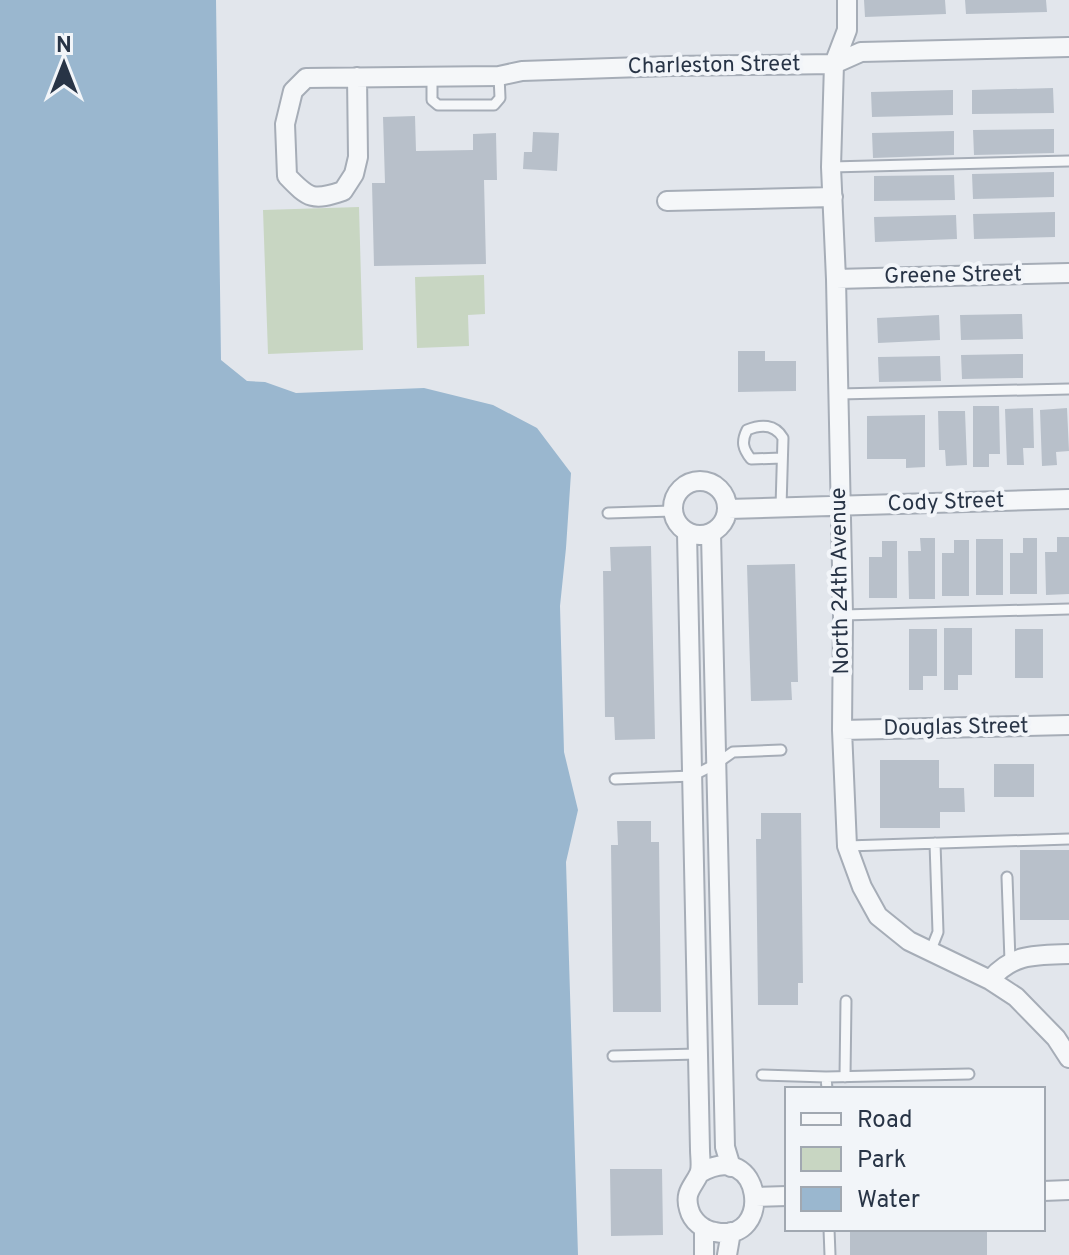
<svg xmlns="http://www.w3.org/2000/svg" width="1069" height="1255" font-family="Overpass,sans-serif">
<rect width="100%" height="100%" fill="#e2e6ec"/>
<path fill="#c8d6c2" d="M359 207 363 350 268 354 263 210Z
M484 275 485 314 468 315 469 346 417 348 415 277Z"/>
<path fill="#9ab7cf" d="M0 0H216L221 360 247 381 265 382 296 393 424 388 493 405 537 428 571 473 566 548 560 606 564 752 578 810 566 862 578 1255H0Z"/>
<path fill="#b8c0ca" d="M864 0H945L946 14 865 17Z
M965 0H1046L1047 12 966 14Z
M1053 88 1054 113 972 114V90Z
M953 90V115L872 117 871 92Z
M415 116 416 151 473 150V134L496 133 497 180H484L486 264 374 266 372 183H385L383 117Z
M1054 129V153L974 155 973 130Z
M954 131V155L873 158 872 133Z
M533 132 559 133 557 171 523 169 524 152H532Z
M1054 172V197L973 199 972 174Z
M954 175 955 200 874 201V176Z
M1055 212V237L974 239 973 214Z
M956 215 957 239 875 242 874 217Z
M1022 314 1023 339 961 340 960 315Z
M939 315 940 340 878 343 877 318Z
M738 351H765V361H796V391L738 392Z
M1023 354V378L962 379 961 355Z
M940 356 941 381 879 382 878 357Z
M973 406H999L1000 454H989V467H973Z
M1033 408 1034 448H1023L1024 465H1007L1005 409Z
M1067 408 1069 451 1056 452 1057 465 1042 466 1040 410Z
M938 411H965L967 465 946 466 945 450H939Z
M925 415V467L906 468V459H867V416Z
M1057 537H1069V594L1046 595 1045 552H1057Z
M920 538H935V599H909L908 551H921Z
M1023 538H1037V594H1010V553H1023Z
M976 539H1003V595H976Z
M954 540H969V596H942V553H954Z
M882 541H897V598H869V557H882Z
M651 546 655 739 615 740 614 717H605L603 571H611L610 547Z
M795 564 798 682H791L792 700 751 701 747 565Z
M944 628H972V675H958V690H944Z
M909 629H937V676H923V690H909Z
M1015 629H1043V678H1015Z
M880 760H939V788H964L965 812H940V828H880Z
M994 764H1034V797H994Z
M761 813H801L803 983H798V1005H758L756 839H761Z
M617 821H651V842H659L661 1012H613L611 845H618Z
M1020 850H1069V920H1020Z
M610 1169H662L663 1235 611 1236Z
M850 1229H987V1255H850Z"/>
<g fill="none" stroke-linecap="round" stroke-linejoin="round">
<g stroke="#a6adb7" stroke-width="13">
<path id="service" d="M432 77V100L438 105H494L500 98 499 76
M831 167 1069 161
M838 394 1069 389
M781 507 783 438C775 424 761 424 747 430 741 442 743 449 751 459L782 458
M608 513 672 511
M843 615 1069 609
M615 779 692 776 716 764 733 752 781 750
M847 846 1069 839
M1007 877 1010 961
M930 952 938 932 935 843
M613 1056 698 1054
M762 1075 826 1077
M845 1077 846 1001
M827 1089 826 1077 969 1074
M829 1229 830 1255"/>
</g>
<g stroke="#a6adb7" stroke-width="22">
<path id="minor" d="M847 0V30L834 64 831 167 836 279 843 615 842 730 847 846 862 887 878 916 909 941 990 980 1016 997 1056 1038 1069 1058
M357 77 358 157 354 174 343 191C313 201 309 199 287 176L285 124 293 91 306 78 499 76 522 71 672 66 834 64 861 52 1069 47
M667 201 833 197
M836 279 1069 273
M673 508a27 27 0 1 1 54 0a27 27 0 1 1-54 0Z
M728 509 1069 499
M687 533 700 1150C700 1157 702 1168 699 1174 693 1187 684 1192 689 1209 692 1221 703 1230 715 1232 775 1245 763 1136 700 1173
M711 534 725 1147 731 1167
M842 730 1069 725
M990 980C1013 953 1036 955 1069 954
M1043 1191 1069 1190
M756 1197 787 1196
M704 1228V1255
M727 1255 731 1232"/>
</g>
<use href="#service" stroke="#f5f7f9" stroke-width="9"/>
<use href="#minor" stroke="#f5f7f9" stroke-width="18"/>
</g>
<g text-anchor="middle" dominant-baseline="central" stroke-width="8" stroke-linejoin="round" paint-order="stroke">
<g font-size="22" fill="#283446" stroke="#f2f5f9">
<text transform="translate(714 66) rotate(-1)">Charleston Street</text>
<text transform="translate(953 276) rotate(-1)">Greene Street</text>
<text transform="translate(946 503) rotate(-2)">Cody Street</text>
<text transform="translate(841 581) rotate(-91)">North 24th Avenue</text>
<text transform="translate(956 728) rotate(-1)">Douglas Street</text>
</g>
</g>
<rect x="785" y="1087" width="260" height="144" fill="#f2f5f9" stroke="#a1a8b1" stroke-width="2"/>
<rect x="801" y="1113" width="40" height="12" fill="#f5f7f9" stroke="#a1a8b1" stroke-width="2"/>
<text x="857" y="1127" font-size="24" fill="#283446">Road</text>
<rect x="801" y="1147" width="40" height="24" fill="#c8d6c2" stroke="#a1a8b1" stroke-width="2"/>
<text x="857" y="1167" font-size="24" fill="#283446">Park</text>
<rect x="801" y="1187" width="40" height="24" fill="#9ab7cf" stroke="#a1a8b1" stroke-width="2"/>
<text x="857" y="1207" font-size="24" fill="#283446">Water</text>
<g transform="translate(64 64)" stroke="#f2f5f9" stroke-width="6" paint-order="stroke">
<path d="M0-6L14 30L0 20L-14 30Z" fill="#283446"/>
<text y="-12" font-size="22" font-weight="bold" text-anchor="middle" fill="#283446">N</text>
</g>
</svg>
